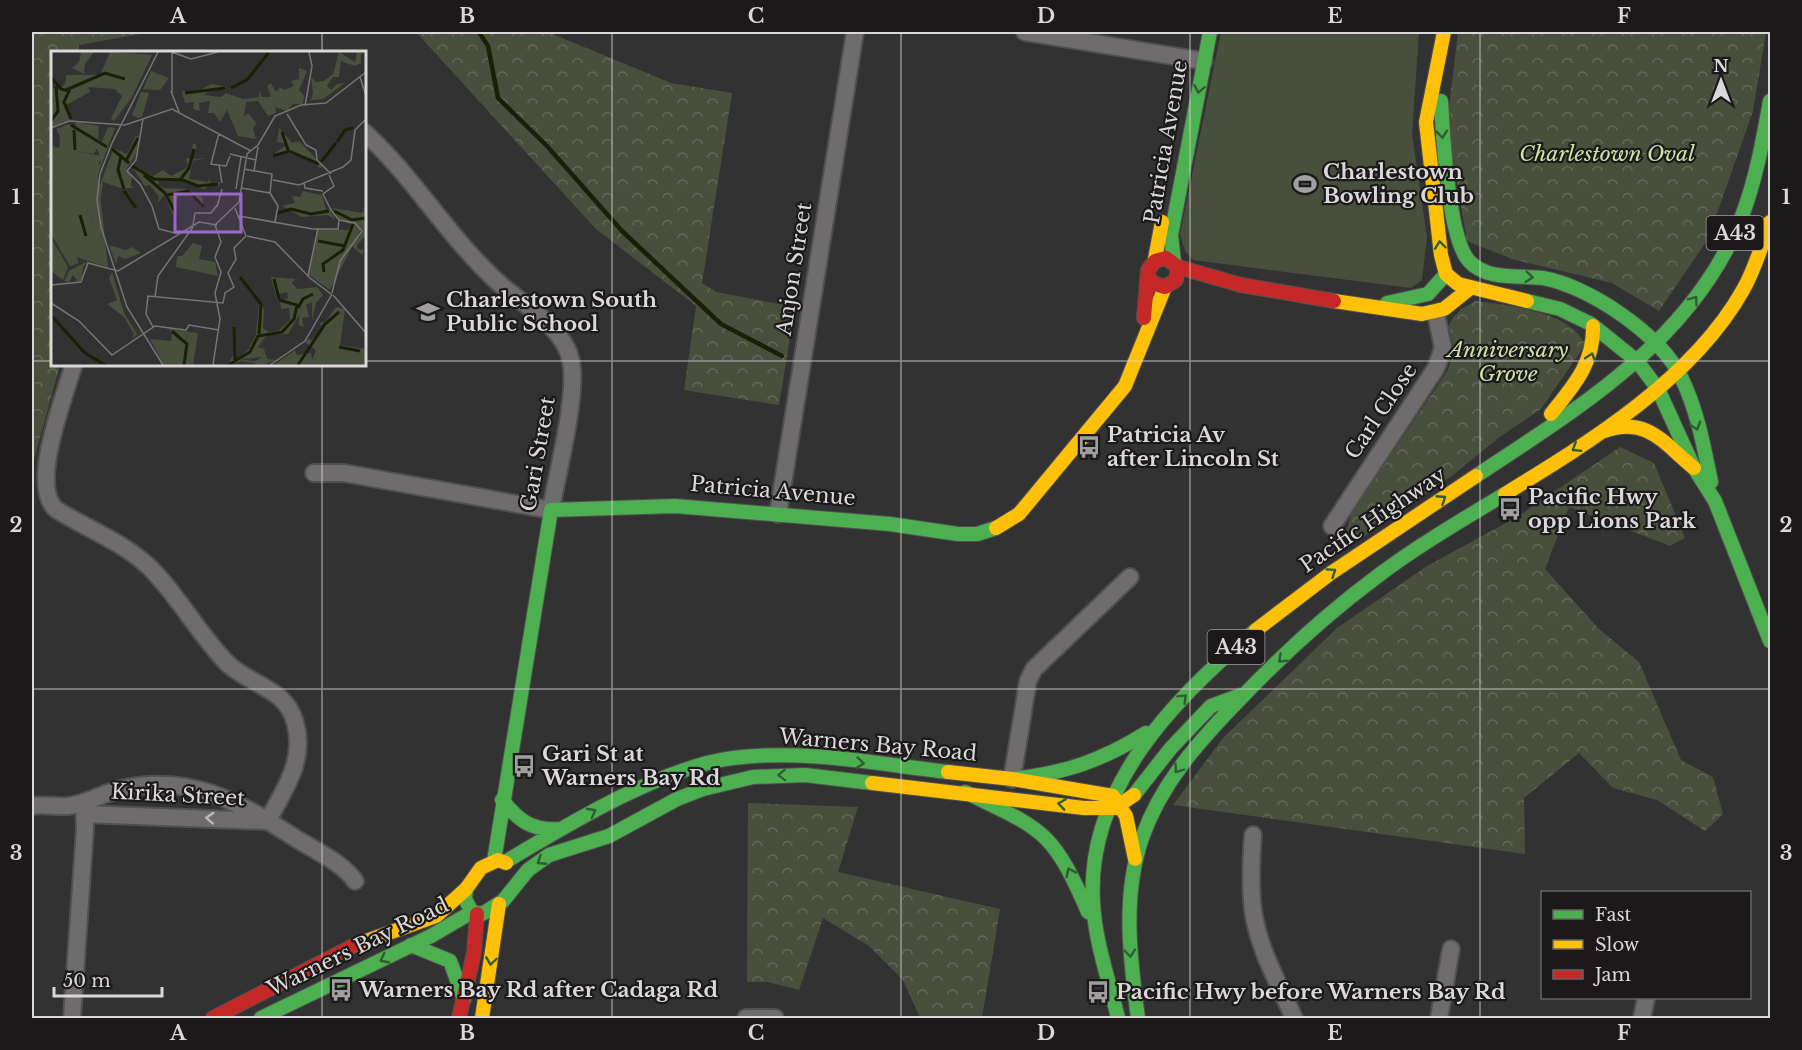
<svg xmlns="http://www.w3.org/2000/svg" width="1802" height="1050" font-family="'Libre Baskerville',serif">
<defs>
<pattern id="forest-crowns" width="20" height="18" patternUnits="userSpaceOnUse" patternTransform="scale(1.5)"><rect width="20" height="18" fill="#494f3d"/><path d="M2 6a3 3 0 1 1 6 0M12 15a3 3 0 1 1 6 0" fill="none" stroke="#636858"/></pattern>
</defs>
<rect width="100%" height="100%" fill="#333232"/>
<path fill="#494f3d" d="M1221 32H1419L1412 134 1427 237 1422 280 1411 288 1193 260 1185 251 1180 234Z"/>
<path fill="url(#forest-crowns)" d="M32 32H151L79 45 78 52H52V364L60 365 32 467Z
M416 32H548L671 83 732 93 702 283 716 292 795 307 779 405 684 390 696 306 596 229Z
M1458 32H1766L1753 111 1708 239 1659 311 1612 283 1512 259 1467 241 1447 124Z
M1476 301C1508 305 1572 312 1585 345L1541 409 1501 436 1453 475 1356 542 1352 540 1347 530 1351 514 1448 370 1454 349 1449 326 1452 319 1461 309Z
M1620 447 1654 463 1685 538 1670 546 1569 507 1545 569 1599 629 1639 662 1681 760 1713 777 1723 814 1705 831 1657 800 1613 788 1579 753 1524 798 1525 854 1173 805 1223 738 1337 628 1427 566 1517 517Z
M748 803 858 807 838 872 1000 909 982 1018H920L903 980 869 946 823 918 799 990 768 982H747Z"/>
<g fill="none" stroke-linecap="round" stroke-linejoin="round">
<path stroke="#1a2005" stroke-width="4.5" d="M479 32 488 46 498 98 547 146 622 231 721 324 782 356"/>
<g stroke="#515050" stroke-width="20">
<path id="street" d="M1025 32 1204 61
M74 364C65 395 28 488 57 510 86 528 122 542 147 565 178 594 198 634 228 664 250 685 286 688 295 722 306 759 285 789 268 820
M314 473H344L551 510C557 473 578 395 571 361 564 327 525 306 501 285 449 239 415 178 364 132
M778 514 855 32
M1332 526 1436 368 1443 348 1436 314
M1012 779 1028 681 1034 669 1130 577
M32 806C44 804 56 807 68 806 86 804 103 793 121 789 189 774 236 800 292 836 313 850 341 861 355 881
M85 814 265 821
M1253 835C1251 860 1250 885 1253 910 1258 948 1279 984 1294 1018
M72 1018 85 828 84 803
M746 1018H775
M1439 1018 1451 949
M1642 1018 1646 998"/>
</g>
<g stroke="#515050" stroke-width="16">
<path id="fast" d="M1441 101C1443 135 1448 238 1469 261 1487 281 1520 275 1543 278 1589 286 1661 335 1681 377 1697 409 1704 447 1711 482
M1174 262 1171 235 1210 32
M1527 301 1560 309 1591 324 1637 361 1658 389 1694 468 1715 501 1770 641
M1387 303 1428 294 1446 274
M1476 476C1580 407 1694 339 1742 216 1756 179 1763 140 1770 101
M1012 779C1065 773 1101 761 1146 733
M965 792C1043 830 1052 829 1088 912
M1134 795 1171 748 1211 706 1241 695
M502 800C519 821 532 831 560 829
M494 861 551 510 675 506 890 524 958 534H977L996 528
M505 862C567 825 662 767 733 758 804 749 877 764 948 772
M466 889 465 899 472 912 482 914 503 901 528 870 549 855 609 836 677 799 703 789 753 777 805 775 872 783
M411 945 450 961 464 999
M261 1018 431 936 472 912
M1118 1018C1109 980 1095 942 1093 902 1086 788 1175 697 1256 630
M1138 1018C1130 959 1122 896 1142 838 1161 783 1200 740 1240 699 1283 654 1329 612 1379 575 1419 545 1462 520 1505 494"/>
</g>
<g stroke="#515050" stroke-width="16">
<path id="slow" d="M1444 32 1426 122 1441 255 1446 274 1458 284 1527 301
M1155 259 1162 222
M1334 301 1422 314 1444 309 1469 289
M1551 414C1573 386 1594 364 1593 326
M1604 431C1648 416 1663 443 1694 468
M1505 494C1590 442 1693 379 1743 290 1755 269 1762 245 1770 222
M996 528 1019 514 1125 386 1165 287
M1256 630 1331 573 1476 476
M948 772 1012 779 1113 796 1126 816 1135 859
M872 783 1084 808H1115L1134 795
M355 945 436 916 466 889 481 868 498 860 506 863
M482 1018 499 904"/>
</g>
<g stroke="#515050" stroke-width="16">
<path id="jam" d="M1178 267 1241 285 1334 301
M1144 318 1148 270 1155 261 1166 258 1178 267 1176 280 1165 287 1152 283 1149 277
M213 1018 355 945
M459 1018 474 953 477 914"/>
</g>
<use href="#street" stroke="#6e6c6d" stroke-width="16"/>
<use href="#fast" stroke="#4caf50" stroke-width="14"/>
<use href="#slow" stroke="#ffc107" stroke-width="14"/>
<use href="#jam" stroke="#c62828" stroke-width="14"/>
</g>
<defs><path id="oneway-chevron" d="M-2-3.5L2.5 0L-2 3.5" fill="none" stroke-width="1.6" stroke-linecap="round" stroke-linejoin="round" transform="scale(1.5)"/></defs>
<g stroke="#315c32">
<use href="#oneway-chevron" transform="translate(1199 89) rotate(101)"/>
<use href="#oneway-chevron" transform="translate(1442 134) rotate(85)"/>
<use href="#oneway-chevron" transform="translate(1440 245) rotate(-97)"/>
<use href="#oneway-chevron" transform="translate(1529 277) rotate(6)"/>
<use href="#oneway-chevron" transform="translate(1694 300) rotate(-54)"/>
<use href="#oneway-chevron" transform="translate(1591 357) rotate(-72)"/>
<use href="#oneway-chevron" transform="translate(1696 426) rotate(73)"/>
<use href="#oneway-chevron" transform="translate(1576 448) rotate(148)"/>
<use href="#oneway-chevron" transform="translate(1442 499) rotate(-33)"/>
<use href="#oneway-chevron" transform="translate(1332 572) rotate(-35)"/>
<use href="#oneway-chevron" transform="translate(1282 659) rotate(137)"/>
<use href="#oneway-chevron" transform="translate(1183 698) rotate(-45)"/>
<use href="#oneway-chevron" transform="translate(860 763) rotate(6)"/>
<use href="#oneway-chevron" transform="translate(1178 769) rotate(125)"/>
<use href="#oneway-chevron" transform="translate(782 775) rotate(178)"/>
<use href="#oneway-chevron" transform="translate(1062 804) rotate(-172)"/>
<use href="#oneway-chevron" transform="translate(592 812) rotate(-28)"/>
<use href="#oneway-chevron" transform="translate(541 861) rotate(147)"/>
<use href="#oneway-chevron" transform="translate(1070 872) rotate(-116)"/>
<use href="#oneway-chevron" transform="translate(1130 953) rotate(85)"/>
<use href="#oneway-chevron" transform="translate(384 959) rotate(153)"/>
<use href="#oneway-chevron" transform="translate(491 961) rotate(98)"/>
</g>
<use stroke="#bab8b9" href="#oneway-chevron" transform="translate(210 818) rotate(-177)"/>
<path fill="none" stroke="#dad8d9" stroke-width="1.5" stroke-opacity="0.55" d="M322 32V52M612 32V1018M901 32V1018M1190 32V1018M1480 32V1018M32 361H52M364 361H1770M322 364V1018M32 689H1770"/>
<defs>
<g id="stadium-bare" transform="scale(1.8)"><path d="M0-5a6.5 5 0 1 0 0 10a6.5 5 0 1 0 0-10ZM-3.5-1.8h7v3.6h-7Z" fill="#a09e9f" stroke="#1b191a" stroke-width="2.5" paint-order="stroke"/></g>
<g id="school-bare" transform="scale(1.8)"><path d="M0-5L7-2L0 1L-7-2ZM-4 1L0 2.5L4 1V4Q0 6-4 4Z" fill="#a09e9f" stroke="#1b191a" stroke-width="2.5" paint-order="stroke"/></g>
<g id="bus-bare" transform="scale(1.8)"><path d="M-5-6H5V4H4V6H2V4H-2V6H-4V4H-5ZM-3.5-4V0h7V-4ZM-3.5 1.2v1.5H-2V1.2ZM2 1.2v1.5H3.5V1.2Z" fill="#a09e9f" stroke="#1b191a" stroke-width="2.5" paint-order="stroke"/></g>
</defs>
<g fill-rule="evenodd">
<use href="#stadium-bare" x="1305" y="184"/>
<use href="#school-bare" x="428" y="312"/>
<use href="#bus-bare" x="1089" y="447"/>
<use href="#bus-bare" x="1510" y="509"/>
<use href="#bus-bare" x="524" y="766"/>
<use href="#bus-bare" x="341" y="990"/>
<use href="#bus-bare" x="1098" y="992"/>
</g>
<g text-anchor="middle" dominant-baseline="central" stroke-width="4.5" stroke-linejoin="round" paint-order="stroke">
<g fill="#1b191a" stroke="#a19fa0" stroke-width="1.5">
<rect x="1706.5" y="216" width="57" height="34" rx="4.5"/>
<rect x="1207.5" y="630" width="57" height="34" rx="4.5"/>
</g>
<g font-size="20" font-weight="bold" fill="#dad8d9">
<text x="1735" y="233">A43</text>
<text x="1236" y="647">A43</text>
</g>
<g font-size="21" fill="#dad8d9" stroke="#1b191a">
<text transform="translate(1166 142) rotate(-80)">Patricia Avenue</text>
<text transform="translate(794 269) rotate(-81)">Anjon Street</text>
<text transform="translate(1381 411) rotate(-56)">Carl Close</text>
<text transform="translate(538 454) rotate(-80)">Gari Street</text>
<text transform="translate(773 491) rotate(5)">Patricia Avenue</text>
<text transform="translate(1373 520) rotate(-34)">Pacific Highway</text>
<text transform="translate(878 745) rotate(5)">Warners Bay Road</text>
<text transform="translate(178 795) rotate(3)">Kirika Street</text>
<text transform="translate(358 947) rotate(-26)">Warners Bay Road</text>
</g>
<g font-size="21" font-style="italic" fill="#cfe2a6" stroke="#1b191a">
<text x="1607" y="154">Charlestown Oval</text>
<text x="1508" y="350">Anniversary<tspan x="1508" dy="24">Grove</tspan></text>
</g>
<g font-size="21" font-weight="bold" fill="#dad8d9" stroke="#1b191a" text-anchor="start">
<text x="1323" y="172">Charlestown<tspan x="1323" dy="24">Bowling Club</tspan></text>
<text x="446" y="300">Charlestown South<tspan x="446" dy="24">Public School</tspan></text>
<text x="1107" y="435">Patricia Av<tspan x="1107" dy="24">after Lincoln St</tspan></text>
<text x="1528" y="497">Pacific Hwy<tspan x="1528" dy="24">opp Lions Park</tspan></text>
<text x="542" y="754">Gari St at<tspan x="542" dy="24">Warners Bay Rd</tspan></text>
<text x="359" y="990">Warners Bay Rd after Cadaga Rd</text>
<text x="1116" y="992">Pacific Hwy before Warners Bay Rd</text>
</g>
</g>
<g transform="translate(51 51)">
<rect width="315" height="315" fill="#333232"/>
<path d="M0 95 50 105 40 140 41 178 37 180 16 176 8 162 12 136 0 126ZM140 281 147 282 142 314 138 311 139 295 133 291ZM201 295 213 298 212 306 192 308 190 305Z" fill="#494f3d"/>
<path d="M30 1H43L34 13 33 23 21 17 28 11ZM59 1 101 4 81 46 63 70 60 68 71 45 64 38 37 36 39 41 13 55 21 68 0 76 2 37 8 39 15 31V24H49ZM288 1 304 11 306 1H310V12L304 15 290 10 288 26H282L276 35 280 39 286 33 294 32 272 48 256 50 260 49 262 41 260 26 265 31 273 30 282 23ZM248 17 256 20 248 39 253 45 252 53H242L236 60 224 56 225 62 217 65 207 50 195 51 193 66 197 62 205 72 202 78 205 88 187 85 176 59 169 71 163 62H157L159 50 148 52 149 60 142 58 143 51 134 52 131 40 142 42 161 33 176 36 160 38 153 44 170 46 175 42 192 48 208 46V38L211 46H220L216 35 220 32 225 41 229 36 233 39 243 35 240 30 248 28ZM100 20 118 27 109 39 92 38ZM90 41 98 42 91 66 87 67 81 64ZM25 71 48 75 47 88 51 91 57 76 64 77 47 123 57 216 37 210 32 216 31 228 27 231 22 224 18 231 13 230 18 220 37 210 26 206 28 212 19 215 0 183V126L6 127 7 119 13 136 10 161 19 158 18 175 28 178 30 164 37 181 36 156 39 179 41 173 37 123 39 125 50 111 44 106 40 114 31 107 33 106H49L46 97 43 103 12 98 7 112 9 86 5 78 18 73 24 77ZM228 77 241 92 248 90 272 115 269 117 256 107 234 101 219 106 236 93 226 91ZM85 85 88 86 85 103 75 119 81 126 80 135 84 136 72 138 52 131 50 147 48 136 63 97 76 103ZM142 92 146 95 141 108 155 107 142 110 138 128 157 131 159 128V132L169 131V135L160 133 153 138 134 130 108 128 107 134 113 137 136 138 151 146 153 158 139 144 127 145 122 164 113 144 106 153 108 146 99 134 94 135 80 114 102 125 112 119 120 125 137 116 135 107H140ZM252 140 271 144 275 159 278 158 284 168 276 164 251 166 231 155 244 152 241 145 249 146ZM315 151V184L306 194V198L313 199 311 204 301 195 312 179 288 168 282 157 312 162ZM301 172 310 178 279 239 258 224 267 178 297 179ZM0 187 17 216 12 229 0 220ZM142 192 151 195 148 208 164 211 167 225 125 216 126 205H131ZM58 194 75 199 81 196 90 202 74 208 67 205 65 213ZM61 221 73 262 86 283 81 288 83 283 73 266 56 253 66 249 58 227ZM220 226 244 228 241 232 246 238 266 236 272 244 265 252 261 269V251L255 254 258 266 251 267 253 276 248 274V264L237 283 216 284 201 304 203 297 198 296 205 284 208 252 204 243 213 258 212 277 218 281 228 279 239 269 238 257 230 258 229 251 237 247 236 241 228 243 226 249ZM285 256 294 258 289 294 315 298V314H223L244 299 246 304 260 302 261 309 265 299 255 292 256 288 263 289 271 275 268 272 275 270ZM117 277 140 281 133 290 138 286 141 291 140 314H113L99 288 120 290 121 282ZM213 298 216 308 226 309 211 314 191 310 176 314 183 303 186 308 203 310 212 306Z" fill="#494f3d"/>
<path fill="none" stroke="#1a2005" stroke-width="3" d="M0 26 10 38 18 40 13 51 20 68M180 37 197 28 218 1M15 39 54 22 74 28M134 42 174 37M0 70 7 60 5 36M20 74 56 96M23 79 24 99M231 81 237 99M286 91 294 79 302 77M61 98 78 112M70 105 67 119 73 138M222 105 238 100 268 113M75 110 87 87M270 111 285 92M81 115 103 128 132 129 147 135 167 133M93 124 114 142 125 163M129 129 138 117 143 98M73 140 85 157M116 144 137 140 153 156M283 160 301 169 315 167M227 162 240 158 260 163 278 160M29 164 35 185M267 190 294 195M273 221 272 213 292 199 302 173M189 226 210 253 208 283M223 228 228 248M247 257 252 248 262 243M0 264 34 302 54 314M183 276 184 311M121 280 136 293 133 314M288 296 309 300M177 314 199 301 207 285 231 281 243 268 246 254 228 249M247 314 274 273 288 261"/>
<path fill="none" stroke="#767475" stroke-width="1.5" d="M107 1 61 92 49 123 46 149 50 176 76 256 112 314M121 1 140 8 167 1M309 26 315 45M120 40 128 61M121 43V1M254 55 261 15 258 1M236 63 255 94 265 99 266 109 280 123M92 68 85 109 76 120 89 133 101 155 108 178 128 183M0 77 18 70 74 74 121 58 200 100M168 82 160 113 175 115 179 105M179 103 205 109M168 114 171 132M203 120 207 96M278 124 283 135 272 143 280 159 288 169 304 172 311 180 289 210 281 242M222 129 248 134 292 116 300 109 304 79 315 68M253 132 254 137 272 140M190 137 219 142 221 123 193 118M185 138 190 106M219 142 227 155 224 171M166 156 171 138M184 157 195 185M188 165 262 178H287L288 169M142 174 144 162H160L167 153M196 185 224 191 259 227 280 243M257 225 267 177M0 234 30 231 37 212 67 220 148 171 166 174M282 244 315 282M104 246 107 225 142 176M0 252 28 270 61 304 104 275 135 279 138 274 168 279M102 276 95 263 97 245 172 252 174 242 183 236 177 222 185 208 183 197 195 185M162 314 169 268 164 242 170 221 164 206 170 191 164 174 188 151 196 103 207 94 224 65 250 54 275 52 315 21M219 314 254 290 281 243"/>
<path fill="#9c68c8" fill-opacity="0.15" stroke="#9c68c8" stroke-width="3" d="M124 143H190V181H124Z"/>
<rect width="315" height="315" fill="none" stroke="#dad8d9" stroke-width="3"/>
</g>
<rect width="1802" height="1050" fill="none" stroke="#1b191a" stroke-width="66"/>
<rect x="1541" y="891" width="210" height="108" fill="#1b191a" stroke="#676566" stroke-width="1.5"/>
<rect x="1553" y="910" width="30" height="9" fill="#4caf50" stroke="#676566" stroke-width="1.5"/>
<text x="1595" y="921" font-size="18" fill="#dad8d9">Fast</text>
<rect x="1553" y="940" width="30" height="9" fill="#ffc107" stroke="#676566" stroke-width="1.5"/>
<text x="1595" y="951" font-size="18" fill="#dad8d9">Slow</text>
<rect x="1553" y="970" width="30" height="9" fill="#c62828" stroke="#676566" stroke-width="1.5"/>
<text x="1595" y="981" font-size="18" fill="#dad8d9">Jam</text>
<g transform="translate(1721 81)" stroke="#1b191a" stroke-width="4.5" paint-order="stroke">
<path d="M0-4.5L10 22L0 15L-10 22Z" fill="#dad8d9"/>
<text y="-9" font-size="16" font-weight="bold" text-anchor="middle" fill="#dad8d9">N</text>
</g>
<path d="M54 987v9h108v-9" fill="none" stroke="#dad8d9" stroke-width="3"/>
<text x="63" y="987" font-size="18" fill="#dad8d9" stroke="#1b191a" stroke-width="4.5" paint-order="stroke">50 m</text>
<rect x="33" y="33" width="1736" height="984" fill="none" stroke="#dad8d9" stroke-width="2"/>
<g font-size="20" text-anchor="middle" font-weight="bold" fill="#dad8d9">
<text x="178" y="23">A</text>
<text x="467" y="23">B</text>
<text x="756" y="23">C</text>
<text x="1046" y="23">D</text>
<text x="1335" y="23">E</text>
<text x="1624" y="23">F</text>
<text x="16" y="204">1</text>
<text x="1786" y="204">1</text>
<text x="16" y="532">2</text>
<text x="1786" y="532">2</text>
<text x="16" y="860">3</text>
<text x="1786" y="860">3</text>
<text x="178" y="1040">A</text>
<text x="467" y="1040">B</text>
<text x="756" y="1040">C</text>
<text x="1046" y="1040">D</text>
<text x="1335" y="1040">E</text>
<text x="1624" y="1040">F</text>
</g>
</svg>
